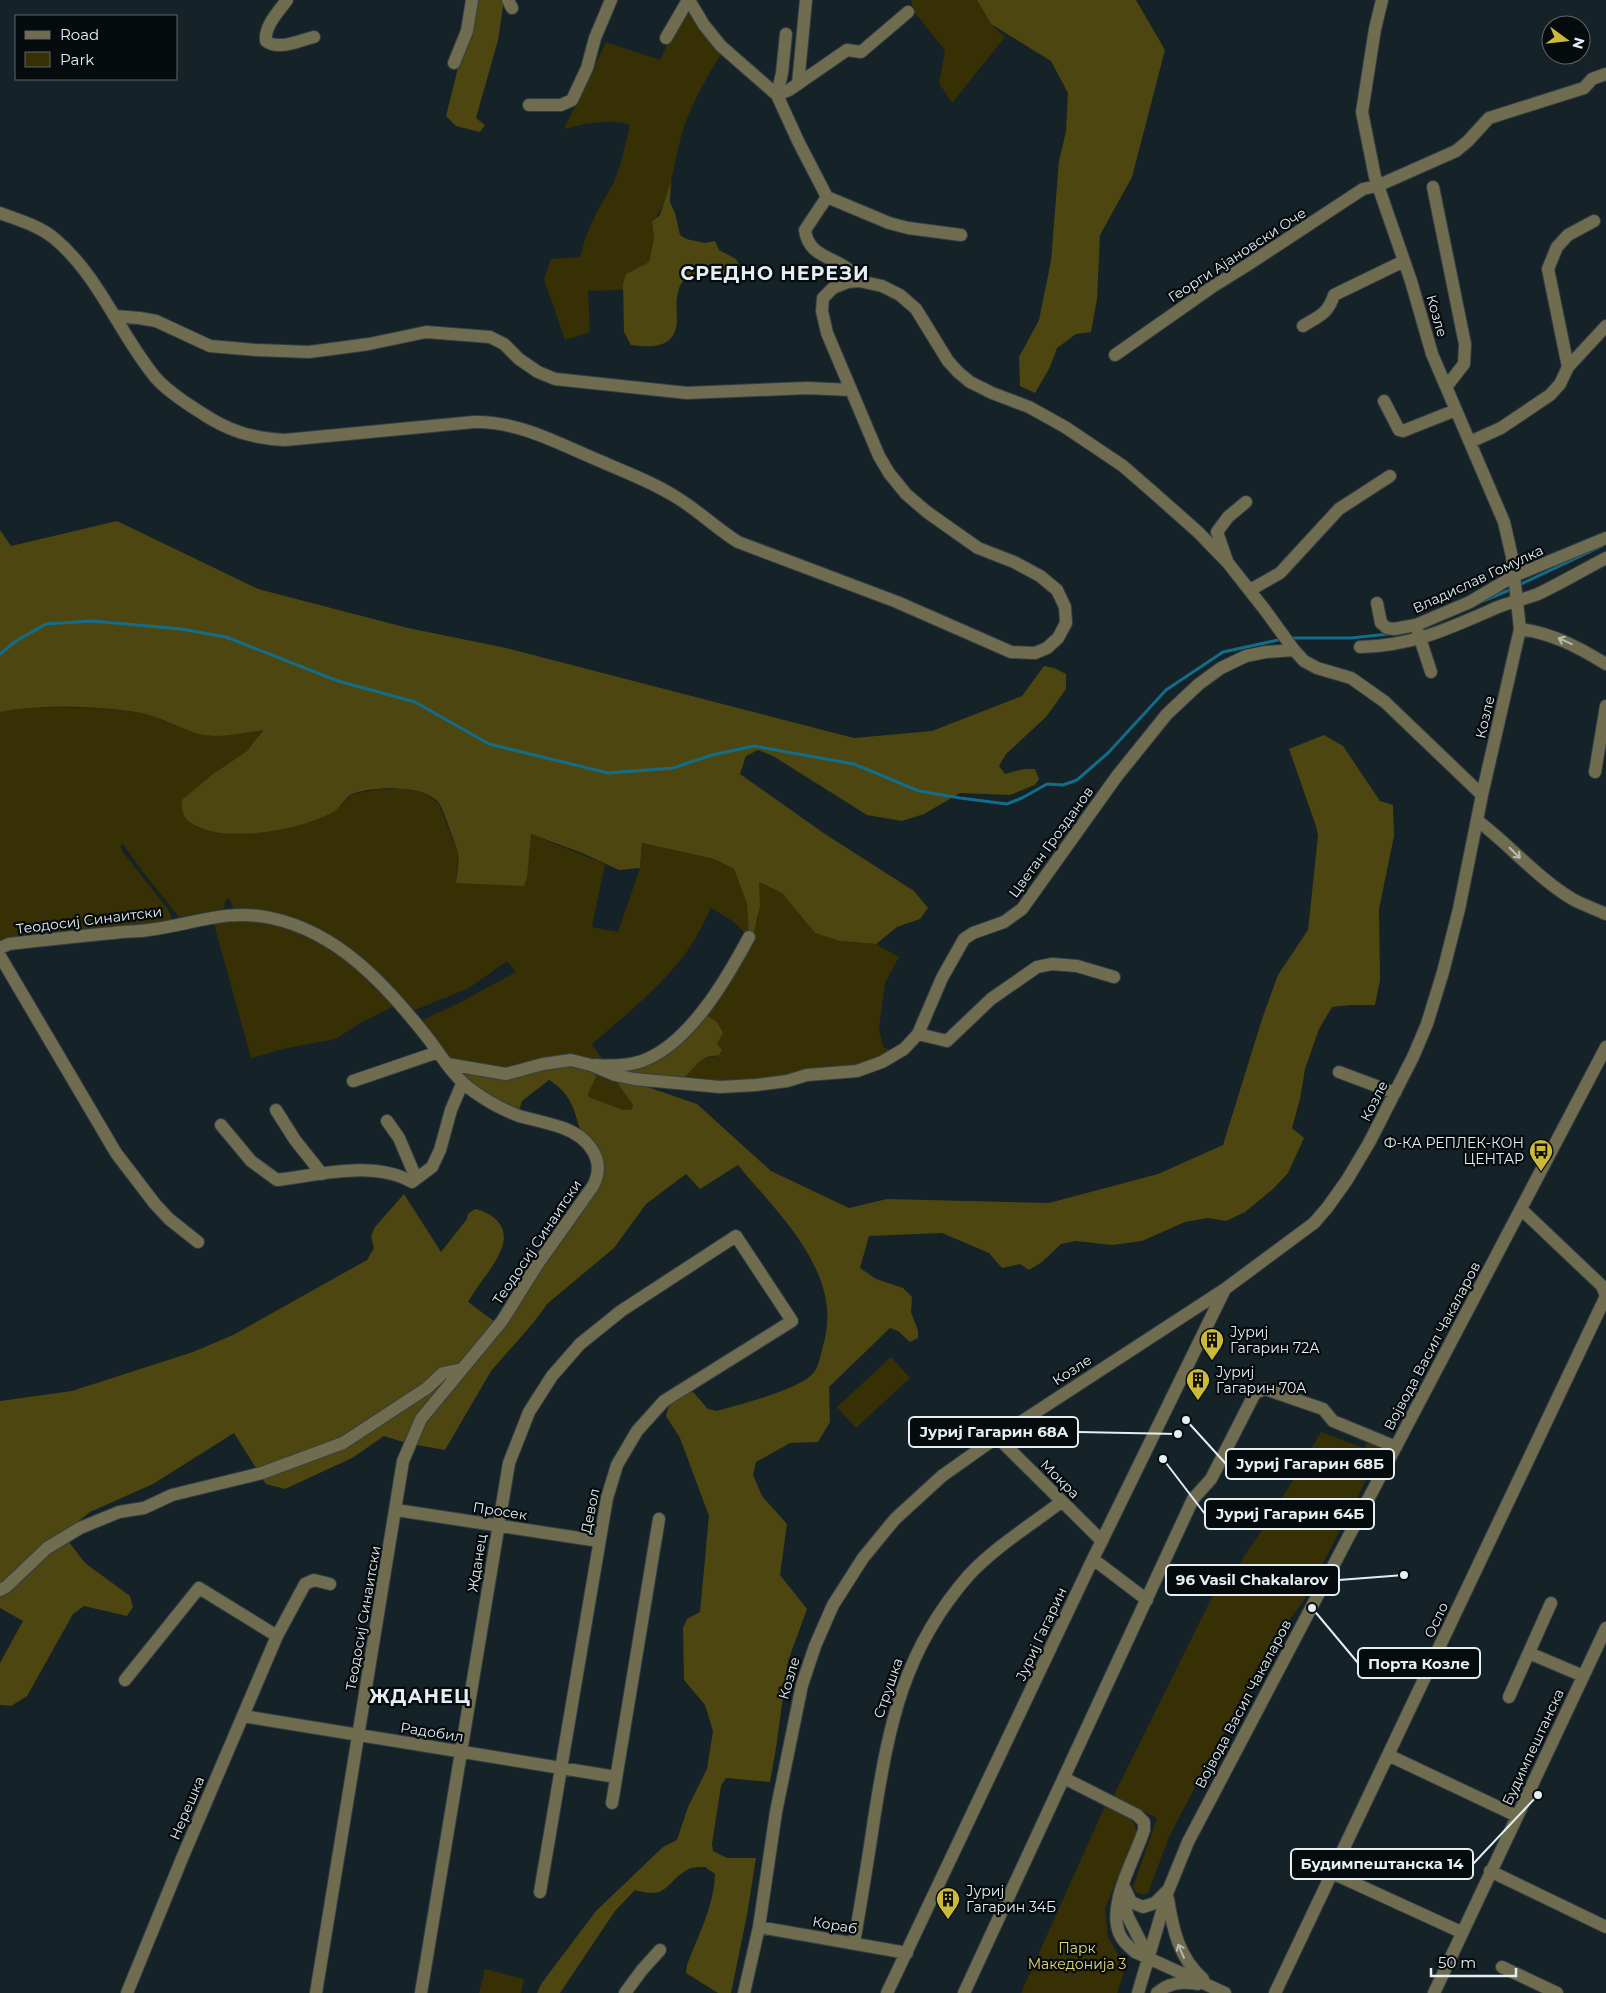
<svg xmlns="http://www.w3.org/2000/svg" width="1606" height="1993" font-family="Montserrat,sans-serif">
<rect width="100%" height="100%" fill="#152228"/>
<path fill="#363004" d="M911 0H977L991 24 1005 37 952 103 939 83 945 50 914 12Z
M688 7 722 53C708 74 694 100 685 124 675 149 672 205 652 221L654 238 649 262 626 274 623 283 624 290 588 291 590 332 565 340 544 279 551 259 580 257 586 236 598 210 614 182 622 159 630 125C614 118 581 124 564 129L606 42 660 60 672 33Z
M21 707C61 708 101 706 141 713 160 717 176 727 195 733 218 740 241 733 263 729L247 751 213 774 232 834 251 833 289 828 341 806 350 795 373 790 399 788 421 792 431 797 439 804 458 853 456 883 531 834 605 864 592 927 618 932 640 868 642 843 714 859 734 869 747 904 749 937 734 922 711 908C702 926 694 943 682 958 656 991 623 1017 592 1044L607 1066 618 1076V1084L633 1105 631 1110 623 1111 589 1097 588 1094 596 1077 506 1074 447 1064 416 1023 459 1003 516 972 507 961 469 988 415 1010 361 958 263 911 233 908 230 900 226 899 224 909 179 917 142 871 123 844 120 846 123 852 168 909 175 925 0 947V712Z
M759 882 782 893 815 933 840 941 876 944 899 957 885 983 879 1028 883 1047 897 1053 882 1062 756 1085 684 1078C693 1069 701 1056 714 1057L717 1044 699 1014 758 920Z
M243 921C304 923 355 962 394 1006L360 1023 336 1039 287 1048 251 1058 214 924Z
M891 1357 910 1378 856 1428 837 1407Z
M1321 1432 1364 1448 1369 1440 1383 1447 1304 1600 1276 1638 1196 1785 1169 1837 1148 1893C1142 1897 1135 1893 1133 1887L1157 1818 1113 1797 1214 1593 1223 1588 1274 1512Z
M1105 1806C1118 1812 1138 1816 1136 1834L1105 1909 1108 1937 1124 1965V1972L1117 1993H1021Z
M485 1969 524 1979 521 1993H479Z"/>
<path fill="#4e4610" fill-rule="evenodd" d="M475 0H504L498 40 476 118 485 125 480 132 456 126 446 116Z
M977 0H1136L1165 50 1132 177 1100 235 1097 299 1091 332 1076 334 1057 348 1050 367 1035 393 1020 386 1019 357 1039 320 1051 261 1059 161 1066 131 1068 93 1051 61 991 24Z
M671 181 670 202 675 213 680 235 686 239 705 243 715 241 719 250 736 259 740 266 736 277C720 274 704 271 687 276 684 280 680 284 679 289 675 299 677 310 677 320 676 348 653 348 631 345L624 332 623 283 626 274 649 262 654 238 652 221 660 215Z
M117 521 258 589 408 628 506 648 854 738 932 731 1022 696 1044 666 1054 668 1066 674V689L1046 717 1006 754 999 766 1005 774 1024 769H1035L1039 779 1035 785 1010 795 960 793 924 814 902 821 867 815 773 756 758 750 746 756 740 774 825 834 914 891 928 908 920 919 897 927 876 944 840 941 815 933 782 893 759 882 760 906 752 940 749 937 747 904 734 869 714 859 642 843 640 868 619 870 582 853 531 834 527 877 524 886 456 883C457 874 459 862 458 853 456 846 443 809 439 803 425 784 372 786 352 794 345 797 341 808 333 812 303 829 237 841 204 829 187 823 181 818 182 800L213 774 247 751 263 730C240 733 218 740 195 733 177 727 160 717 141 713 101 706 39 704 0 712V530L11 546Z
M1324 735 1343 746 1380 801 1393 805 1394 836 1379 909 1380 980 1375 1005H1350L1332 1007 1319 1029 1305 1069 1300 1099 1292 1128 1304 1138 1288 1173 1273 1189 1245 1212 1226 1221 1208 1218 1185 1222 1142 1241 1112 1245 1076 1241 1061 1244 1042 1262 1029 1270 1020 1264 1002 1268 989 1253 942 1233 869 1236 860 1268 876 1279 903 1288 912 1297 911 1312 918 1331V1338L910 1342 898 1331 890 1328 829 1387 830 1422 818 1442 790 1443 756 1462 753 1475 762 1496 787 1524 780 1575 807 1609 788 1661 776 1748 770 1782 726 1778 721 1786 712 1844 713 1851 727 1858H756L747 1915 731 1993H718L686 1973 687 1965C698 1936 714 1906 715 1874L705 1867C700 1867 693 1867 689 1869 665 1881 670 1900 635 1890L615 1911 560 1993H537L541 1984 596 1911 663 1847 677 1840 688 1807 707 1769 713 1731 705 1705 684 1680 683 1628 687 1619 700 1612 709 1516 680 1438 666 1416 669 1405 690 1391 694 1393 708 1409 717 1411C738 1405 803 1389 815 1371 819 1365 821 1353 823 1346 845 1274 779 1215 738 1165L700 1189 686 1174 646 1204 614 1248 547 1304 534 1322 491 1371 445 1450 406 1443 384 1436 352 1458 285 1489 266 1484 234 1433 153 1484 90 1512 71 1527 69 1542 85 1563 130 1596 133 1607 127 1616 84 1606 73 1614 27 1696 11 1706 0 1705V1663L23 1621 0 1608V1401L72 1391 193 1352 233 1335 367 1260 374 1248 371 1236 375 1227 404 1194 441 1252 467 1219 468 1214 475 1209C491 1212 508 1225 503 1244 498 1263 478 1284 468 1302L499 1325 598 1176C593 1164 587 1152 583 1140 575 1115 574 1095 549 1080L522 1101 519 1111 501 1108 447 1064 499 1074 543 1064 639 1062 699 1014C712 1017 717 1020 723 1033L717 1044 722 1050 719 1055 707 1057 699 1062 684 1078 642 1085 697 1104 771 1171 849 1208 887 1199 1049 1203 1158 1174 1223 1145 1262 1019 1278 975 1308 930 1318 836 1316 826 1289 749ZM594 1070 618 1076V1084L633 1105 631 1110H623L589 1097 588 1094 596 1077Z"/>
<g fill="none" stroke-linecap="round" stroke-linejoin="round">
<path stroke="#136c8a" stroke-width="3" d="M1517 586 1602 546
M1483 601 1512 589
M1289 638H1351L1388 634
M0 654 16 641 46 624 92 621 181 629 226 637 338 681 415 702 489 744 608 773 673 768 712 755 754 746 854 764 919 791 960 798 1007 804 1022 798 1047 784 1063 785 1077 780 1108 753 1166 690 1223 652 1283 639"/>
<g stroke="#323f44" stroke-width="14">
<path id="minor" d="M287 0C279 11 264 26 266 41 279 51 300 40 314 37
M508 0 512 8
M689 0 704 25 721 46 777 95 799 143 827 197 889 223 908 228 961 235
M666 38 688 0
M454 63 467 31 472 0
M798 84 806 0
M777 95 789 90 847 50 861 52 908 12
M777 95 782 73 786 34
M529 105H561L572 100 587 68 595 38 611 0
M1433 187 1465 344 1464 364 1446 387
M827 197 805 230C808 255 830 256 848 269 852 272 855 277 859 281
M0 213C18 220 40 226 55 239 99 276 119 333 155 377 167 391 184 402 200 412 228 431 251 438 285 440L474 422C519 421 559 444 600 461 627 473 655 483 679 499 700 512 717 529 738 542L897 602 1011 652 1035 653 1047 648 1058 638 1066 623 1065 607 1057 590 1040 576 1014 562 978 548 927 512 906 494 889 473 879 456 827 333 822 311 823 298 833 288 848 282 859 281 882 286 900 295 916 309 948 361 958 372 970 382 992 393 1029 407 1065 427 1123 466 1154 493 1198 532 1228 563 1265 610 1294 650 1304 661 1317 668 1351 678 1385 702 1482 795
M115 316 139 318 156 321 210 346 257 350 309 352 369 344 426 332 490 337 504 344 519 359 538 372 555 379 687 393 807 388 851 390
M1303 326C1319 316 1328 314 1334 295L1404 261
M1115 355 1212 287 1249 264 1363 189 1377 186 1456 151 1468 141 1489 118 1584 88 1592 79 1606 74
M1568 367 1548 269 1557 247 1568 235 1594 221
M1384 401 1399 430 1403 431 1456 410
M1470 442 1501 428 1550 395 1560 384 1568 367 1606 326
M1227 561 1217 532 1228 517 1246 502
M1250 590 1280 573 1339 509 1390 476
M1377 603 1381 623 1387 628 1394 629 1416 625 1470 602 1514 576 1606 538
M1520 629C1552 633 1578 647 1606 664
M1418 632 1431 672
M1360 647C1413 646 1450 628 1498 607 1511 602 1525 599 1538 594 1561 583 1583 570 1606 558
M1595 772 1606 706
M1478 821C1511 846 1538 879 1574 900 1584 905 1595 909 1606 914
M0 948 9 944C44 940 79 936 114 933 125 931 137 932 148 930 191 925 226 908 271 918 338 932 386 985 427 1037 441 1055 454 1078 473 1091 487 1101 503 1110 519 1116 534 1120 549 1123 563 1128 588 1137 607 1160 593 1186L537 1265 502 1321 421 1419 403 1461 316 1993
M0 956 116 1153 155 1204 169 1219 198 1242
M1114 977 1077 966 1052 964 1037 967 991 999 947 1041 918 1034 942 978 964 939 973 933 1004 922 1022 909 1117 776 1167 714 1199 684 1221 668 1246 656 1266 652 1294 650
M447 1064 506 1074 543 1064 571 1060 591 1065 615 1075 634 1079 720 1087 756 1085 787 1081 807 1075 857 1071 882 1062 904 1049 918 1034
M596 1065C610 1066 628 1066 642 1061 689 1044 726 980 749 937
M1339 1072 1395 1093
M353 1081 438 1052
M276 1110 295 1140 322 1174
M387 1121 399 1138 416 1178
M221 1125 251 1161 277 1180C320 1175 373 1160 412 1182L432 1167 440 1150 451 1110 462 1084
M997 1437 1102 1541
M396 1510 599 1541
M1093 1559 1147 1600
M0 1590 6 1587 47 1548 80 1528 119 1512 144 1508 172 1495 262 1473 343 1443 427 1388 443 1373 462 1369
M1529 1653 1583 1676
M125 1680 199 1588 277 1636
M1509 1697 1551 1603
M243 1716 616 1777
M1388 1755 1517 1816
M1064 1778 1137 1815 1144 1822V1830C1135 1859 1106 1905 1120 1935 1123 1942 1129 1947 1135 1952L1225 1993
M612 1803 659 1519
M1490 1871 1606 1927
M1332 1873 1461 1932
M1125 1889 1131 1902 1143 1907 1155 1903 1167 1891
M1121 1896 1128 1917 1149 1958
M1168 1899C1173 1930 1179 1958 1203 1979
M759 1927 907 1953
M854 1943C861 1902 868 1861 874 1819 889 1725 903 1650 969 1575 995 1547 1031 1525 1061 1502
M1502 1967 1557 1993
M127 1993 183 1856 277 1636 305 1584 314 1580 330 1584
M421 1993 509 1463 529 1412 552 1376 580 1344 621 1311 736 1236 792 1321 664 1401 637 1431 617 1465 607 1498 540 1892
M625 1993 642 1970 660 1950
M744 1993 759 1927 776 1812 802 1685 815 1646 833 1605 863 1558 895 1519 942 1476 990 1442 1225 1289 1314 1223 1327 1208 1347 1180 1369 1143 1413 1057 1427 1024 1443 972 1459 909 1482 795 1520 629 1512 557 1504 522 1432 354 1411 281 1375 177 1362 112 1375 29 1382 0
M887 1993 1090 1565 1225 1289
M964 1993 1193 1499 1211 1479 1255 1393 1265 1389 1323 1409 1333 1421 1396 1447
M1138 1993 1168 1891 1188 1842 1606 1047
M1157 1993C1168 1983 1183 1981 1198 1984
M1275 1993 1606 1296 1602 1286 1521 1209
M1434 1993 1606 1628"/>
</g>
<use href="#minor" stroke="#6f6c50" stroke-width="12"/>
</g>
<defs><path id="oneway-shaft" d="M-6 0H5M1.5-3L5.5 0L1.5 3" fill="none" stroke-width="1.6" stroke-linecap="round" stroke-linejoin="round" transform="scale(1.25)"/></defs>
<g stroke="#b6bab1">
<use href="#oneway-shaft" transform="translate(1565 641) rotate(-156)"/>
<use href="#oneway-shaft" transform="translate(1515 853) rotate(45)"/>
<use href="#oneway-shaft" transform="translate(1181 1951) rotate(-114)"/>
</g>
<defs>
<g id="bus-pin" transform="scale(1.25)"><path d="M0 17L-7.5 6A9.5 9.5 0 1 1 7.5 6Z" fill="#cbba39" stroke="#060b0d"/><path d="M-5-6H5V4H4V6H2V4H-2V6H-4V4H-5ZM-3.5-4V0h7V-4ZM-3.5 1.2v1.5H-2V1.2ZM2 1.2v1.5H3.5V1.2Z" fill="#111"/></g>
<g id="building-pin" transform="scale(1.25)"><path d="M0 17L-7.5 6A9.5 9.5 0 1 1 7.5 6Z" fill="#cbba39" stroke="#060b0d"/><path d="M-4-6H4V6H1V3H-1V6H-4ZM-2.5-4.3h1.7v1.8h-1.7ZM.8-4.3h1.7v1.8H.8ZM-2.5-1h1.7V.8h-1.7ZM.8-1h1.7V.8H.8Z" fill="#111"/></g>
</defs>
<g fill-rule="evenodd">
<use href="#bus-pin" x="1541" y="1151"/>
<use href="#building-pin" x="1212" y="1340"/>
<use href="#building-pin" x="1198" y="1380"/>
<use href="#building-pin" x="948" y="1899"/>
</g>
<g text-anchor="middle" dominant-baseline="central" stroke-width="4.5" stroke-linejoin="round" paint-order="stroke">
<g font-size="14" fill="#e5eef2" stroke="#060b0d">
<text transform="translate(1237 255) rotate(-33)">Георги Ајановски Оче</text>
<text transform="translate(1437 316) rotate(74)">Козле</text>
<text transform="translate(1478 579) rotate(-25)">Владислав Гомулка</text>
<text transform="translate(1485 717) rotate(-77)">Козле</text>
<text transform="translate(1051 842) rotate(-54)">Цветан Грозданов</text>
<text transform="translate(89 920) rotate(-7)">Теодосиј Синаитски</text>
<text transform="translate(1374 1101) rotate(-63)">Козле</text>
<text transform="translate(537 1242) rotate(-56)">Теодосиј Синаитски</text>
<text transform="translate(1432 1346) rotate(-62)">Војвода Васил Чакаларов</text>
<text transform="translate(1072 1370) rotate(-33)">Козле</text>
<text transform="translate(1060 1479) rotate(45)">Мокра</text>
<text transform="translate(500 1511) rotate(9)">Просек</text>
<text transform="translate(590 1511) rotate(-78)">Девол</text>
<text transform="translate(477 1563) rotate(-81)">Жданец</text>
<text transform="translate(363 1618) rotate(-80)">Теодосиј Синаитски</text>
<text transform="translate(1436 1620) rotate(-65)">Осло</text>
<text transform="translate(1041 1634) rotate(-65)">Јуриј Гагарин</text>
<text transform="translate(789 1678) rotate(-74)">Козле</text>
<text transform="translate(888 1688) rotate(-71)">Струшка</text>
<text transform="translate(1243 1704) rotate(-62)">Војвода Васил Чакаларов</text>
<text transform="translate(432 1732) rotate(9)">Радобил</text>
<text transform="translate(1533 1747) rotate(-65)">Будимпештанска</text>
<text transform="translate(187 1808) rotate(-67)">Нерешка</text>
<text transform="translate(835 1925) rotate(10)">Кораб</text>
</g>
<g font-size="14" fill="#e5eef2" stroke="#060b0d" text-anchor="start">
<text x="1524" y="1143" text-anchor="end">Ф-КА РЕПЛЕК-КОН<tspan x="1524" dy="16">ЦЕНТАР</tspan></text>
<text x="1230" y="1332">Јуриј<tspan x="1230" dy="16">Гагарин 72А</tspan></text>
<text x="1216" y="1372">Јуриј<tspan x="1216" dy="16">Гагарин 70А</tspan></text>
<text x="966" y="1891">Јуриј<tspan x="966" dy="16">Гагарин 34Б</tspan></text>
</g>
<g font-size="14" fill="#e6d876" stroke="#060b0d">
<text x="1077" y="1948">Парк<tspan x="1077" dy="16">Македонија 3</tspan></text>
</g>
<g font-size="19" font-weight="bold" letter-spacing="1" fill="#e5eef2" stroke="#060b0d">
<text x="775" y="273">СРЕДНО НЕРЕЗИ</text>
<text x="420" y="1696">ЖДАНЕЦ</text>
</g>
</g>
<path fill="none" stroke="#e5eef2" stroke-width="2" d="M1178 1434L1078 1432M1186 1420L1226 1464M1163 1459L1205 1514M1404 1575L1339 1580M1312 1608L1358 1663M1538 1795L1473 1864"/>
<g fill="#e5eef2" stroke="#060b0d" stroke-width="2">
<circle cx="1178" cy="1434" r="5"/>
<circle cx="1186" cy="1420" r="5"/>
<circle cx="1163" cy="1459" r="5"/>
<circle cx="1404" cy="1575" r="5"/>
<circle cx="1312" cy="1608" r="5"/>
<circle cx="1538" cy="1795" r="5"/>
</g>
<g fill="#060b0d" stroke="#e5eef2" stroke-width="2">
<rect x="909" y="1417" width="169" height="30" rx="5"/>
<rect x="1226" y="1449" width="168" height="30" rx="5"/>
<rect x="1205" y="1499" width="169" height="30" rx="5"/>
<rect x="1166" y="1565" width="173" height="30" rx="5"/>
<rect x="1358" y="1648" width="122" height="30" rx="5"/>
<rect x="1291" y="1849" width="182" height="30" rx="5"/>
</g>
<g font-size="15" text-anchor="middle" font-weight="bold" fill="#e5eef2">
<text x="994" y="1437">Јуриј Гагарин 68А</text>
<text x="1310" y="1469">Јуриј Гагарин 68Б</text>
<text x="1290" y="1519">Јуриј Гагарин 64Б</text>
<text x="1252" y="1585">96 Vasil Chakalarov</text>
<text x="1419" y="1669">Порта Козле</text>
<text x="1382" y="1869">Будимпештанска 14</text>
</g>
<rect x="15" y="15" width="162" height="65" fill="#060b0d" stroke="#5f6669"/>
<rect x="25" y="31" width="25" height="8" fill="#6f6c50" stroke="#5f6669"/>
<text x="60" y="40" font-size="15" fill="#e5eef2">Road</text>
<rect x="25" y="52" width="25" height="15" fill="#363004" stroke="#5f6669"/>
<text x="60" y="65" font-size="15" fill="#e5eef2">Park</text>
<g transform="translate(1566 40) rotate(105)"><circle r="24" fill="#060b0d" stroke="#5f6669"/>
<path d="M0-4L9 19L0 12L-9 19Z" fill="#cbba39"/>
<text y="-8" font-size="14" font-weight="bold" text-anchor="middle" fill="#e5eef2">N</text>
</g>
<path d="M1431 1968v8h85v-8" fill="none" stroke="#e5eef2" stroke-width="2.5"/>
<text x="1438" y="1968" font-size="15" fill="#e5eef2" stroke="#060b0d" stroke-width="4" paint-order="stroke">50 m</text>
</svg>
